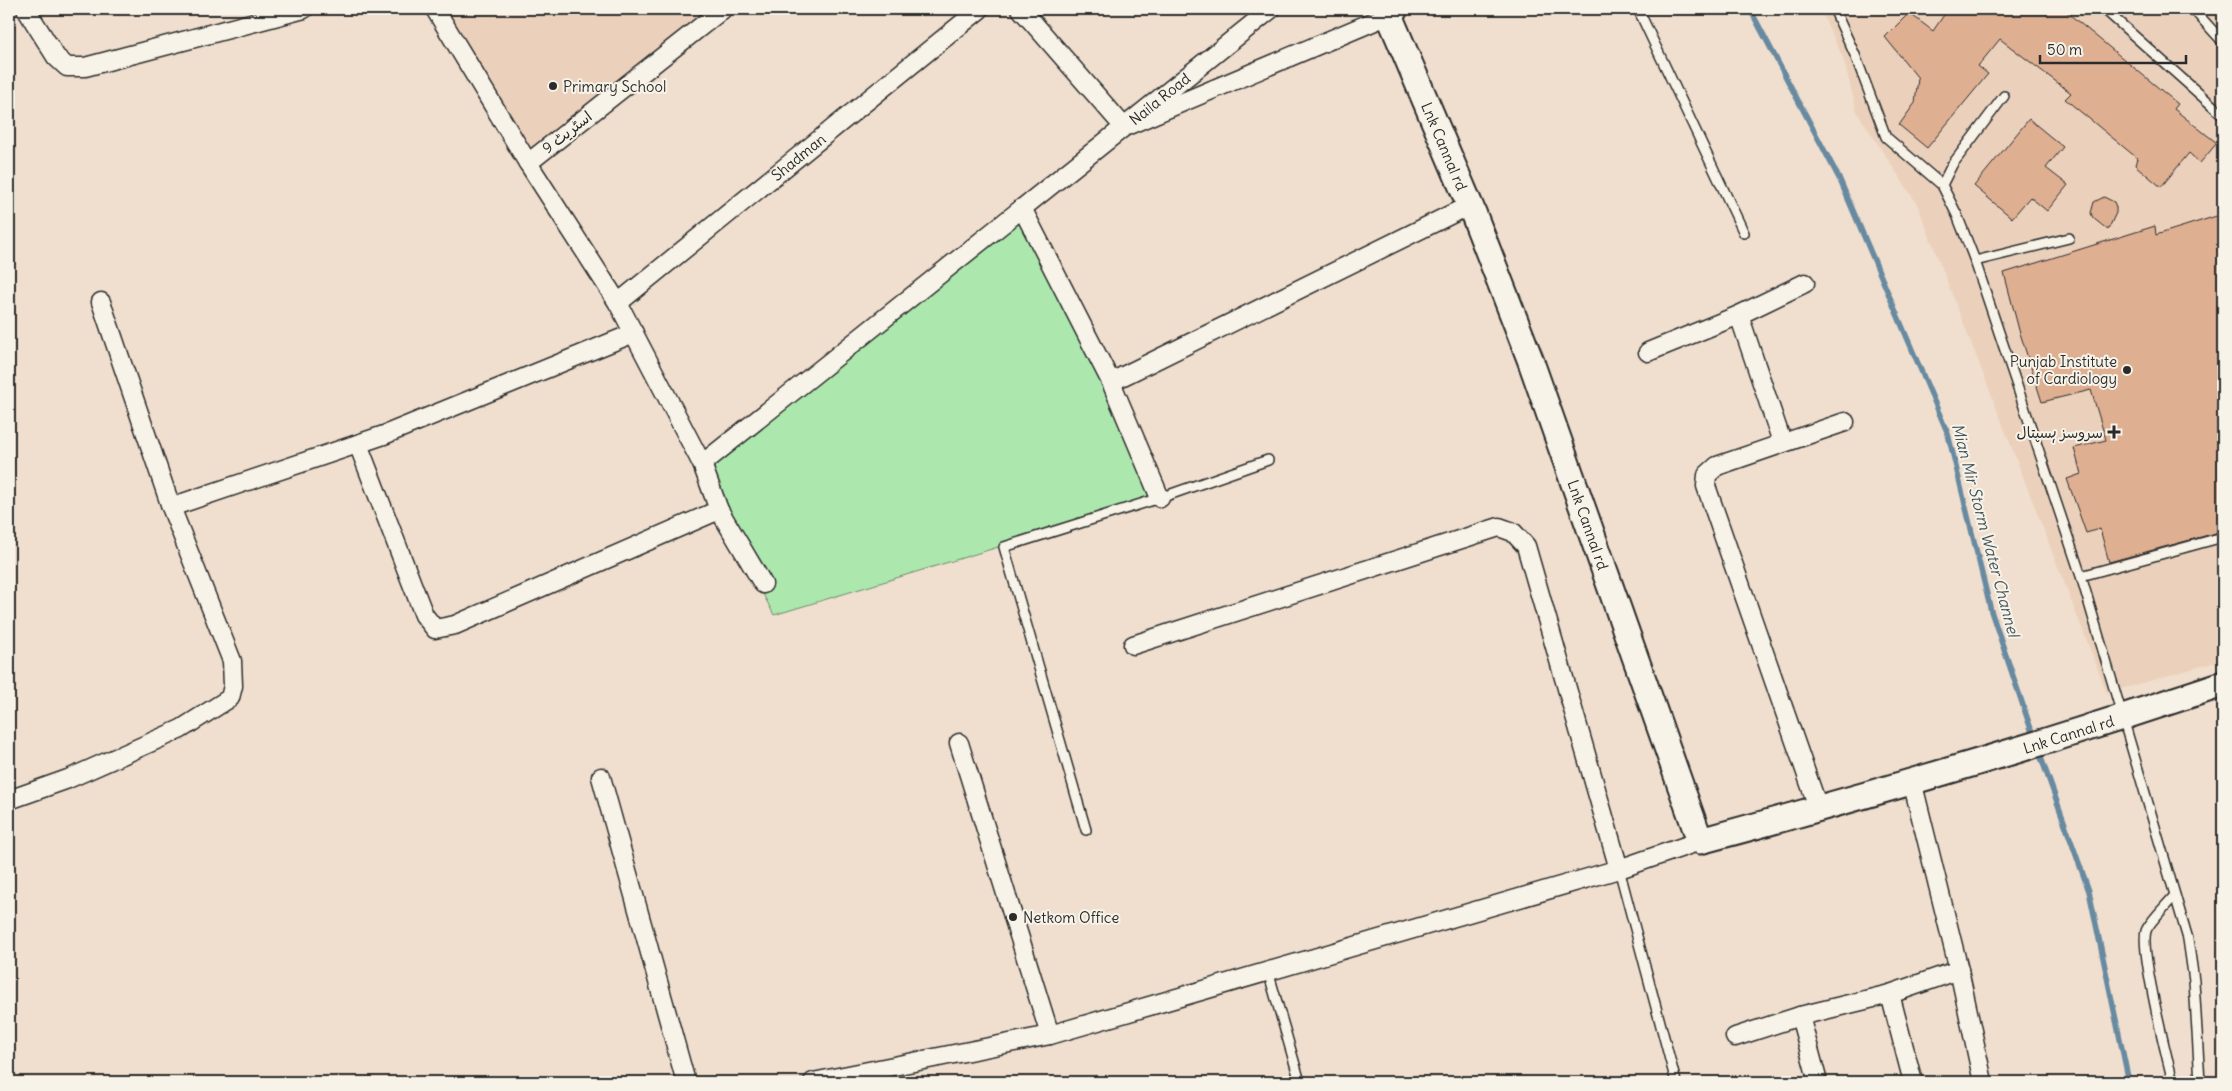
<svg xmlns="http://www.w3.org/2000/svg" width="2232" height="1091" font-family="Delius,'Playpen Sans Arabic',sans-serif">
<rect width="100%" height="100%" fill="#f0dfce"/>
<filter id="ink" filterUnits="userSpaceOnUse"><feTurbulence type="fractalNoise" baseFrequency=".02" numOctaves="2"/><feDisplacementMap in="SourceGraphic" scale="10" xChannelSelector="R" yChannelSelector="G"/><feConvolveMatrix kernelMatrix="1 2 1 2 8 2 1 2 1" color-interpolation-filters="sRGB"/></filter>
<g filter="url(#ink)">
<path fill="#ebd1bc" d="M434 9H723L528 163Z
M1820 9H2223V660L2107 693 1917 204 1857 112 1843 58Z"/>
<path fill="#ace8ae" stroke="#6c8a6c" d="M1022 208 1160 498 774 615 719 510 702 464Z"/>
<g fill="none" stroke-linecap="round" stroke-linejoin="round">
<path stroke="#688aa1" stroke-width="5.5" d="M1750 9 1840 180 1948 434 1991 611 2034 738
M2038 749 2089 891 2129 1082"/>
</g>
<path fill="#dfaf91" stroke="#2b2b2b" d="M1948 9H2063L2178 104 2174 109 2217 143 2200 163 2189 153 2161 187 2135 165 2137 158 2065 99 2071 93 2000 39 1978 66 1988 74 1927 148 1899 125 1915 103 1918 78 1885 37 1909 13 1933 31Z
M2029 119 2063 147 2046 168 2068 185 2047 211 2030 197 2012 218 1974 186Z
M2104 197 2114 202 2116 207V213L2108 230 2093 218 2091 213 2094 202Z
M2223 214V531L2109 562 2100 529 2086 533 2067 479 2081 474 2074 448 2106 440 2091 390 2042 402 2019 330 2004 273 2155 226 2156 235Z"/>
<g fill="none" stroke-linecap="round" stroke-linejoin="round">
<g stroke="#2b2b2b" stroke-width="12">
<path id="lane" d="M1638 9 1744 233
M1834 9 1855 55 1886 137 1942 185 1957 215 1975 261 2081 576 2188 939 2194 981 2200 1082
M2104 9 2223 115
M2193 9 2223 42
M1942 185 1952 165 2004 96
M1975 261 2069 238
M2081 576 2223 537
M1086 830 1004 547 1160 498 1268 460
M1619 869 1676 1082
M1268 971 1300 1082
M2173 1082C2167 1058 2140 950 2146 931 2149 922 2168 904 2175 895"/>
</g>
<g stroke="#2b2b2b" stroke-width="21">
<g id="street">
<path d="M26 9 56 57 67 67H85L304 9"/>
<path d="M435 9 528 163 618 303 702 464 719 510 763 584"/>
<path id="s1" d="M1021 9 1124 127 1271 9"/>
<path d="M528 163 723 9"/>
<path d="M1022 208 1111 382 1160 498"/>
<path id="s2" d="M618 303 980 9"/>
<path d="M1739 315 1782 442"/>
<path d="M1648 352 1739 315 1805 283"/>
<path d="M1111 382 1470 205"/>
<path d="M358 444 424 615 435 629 455 625 719 510"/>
<path d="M702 464 1124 127 1389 15 1385 9"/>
<path d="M171 507 384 435 634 333"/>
<path d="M1133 645 1499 527 1513 532 1526 546 1619 869"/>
<path d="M959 743 1050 1035"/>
<path d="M601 777 686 1082"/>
<path d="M1912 781 1959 970 1983 1082"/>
<path d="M9 800 68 779 181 729 230 698 233 686 232 661 171 507 101 302"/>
<path d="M1819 810 1706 486 1707 475 1717 466 1845 422"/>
<path d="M1890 994 1913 1082"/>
<path d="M1800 1016 1818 1082"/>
<path d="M1735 1037 1800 1016 1890 994 1959 970"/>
<path d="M813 1082 1050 1035 1619 869 1700 841"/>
</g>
</g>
<g stroke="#2b2b2b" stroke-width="29">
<g id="secondary">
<path id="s3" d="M1395 9 1389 15 1474 215 1530 359 1700 841C1876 794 2050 742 2223 684"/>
</g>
</g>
<use href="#lane" stroke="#f7f3e8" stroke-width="9"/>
<use href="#street" stroke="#f7f3e8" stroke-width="18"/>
<use href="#secondary" stroke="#f7f3e8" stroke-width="25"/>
</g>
</g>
<g fill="#2b2b2b" stroke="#f7f3e8" stroke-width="2">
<circle cx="553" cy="86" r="5"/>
<circle cx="2127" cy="370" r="5"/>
<path d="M2111.5 424.5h5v5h5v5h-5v5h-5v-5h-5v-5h5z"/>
<circle cx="1013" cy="917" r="5"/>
</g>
<g text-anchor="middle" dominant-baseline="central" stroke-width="4" stroke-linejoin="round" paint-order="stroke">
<g font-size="15" fill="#2b2b2b" stroke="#f7f3e8" text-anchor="start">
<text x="563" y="86">Primary School</text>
<text x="2117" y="361" text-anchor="end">Punjab Institute<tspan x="2117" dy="17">of Cardiology</tspan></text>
<text x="2103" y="432" text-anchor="end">سروسز ہسپتال</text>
<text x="1023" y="917">Netkom Office</text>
</g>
<g font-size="15" fill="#2b2b2b" stroke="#f7f3e8">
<text stroke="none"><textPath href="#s1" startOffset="202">Naila Road</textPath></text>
<text transform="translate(567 132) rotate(-38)">اسٹریٹ 9</text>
<text stroke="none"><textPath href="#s3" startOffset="151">Lnk Cannal rd</textPath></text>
<text stroke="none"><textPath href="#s2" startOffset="232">Shadman</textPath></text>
<text stroke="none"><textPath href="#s3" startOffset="556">Lnk Cannal rd</textPath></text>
<text stroke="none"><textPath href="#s3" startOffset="1275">Lnk Cannal rd</textPath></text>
</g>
<g font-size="16" font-style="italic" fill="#44535c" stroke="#f7f3e8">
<text transform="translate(1986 530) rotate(75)">Mian Mir Storm Water Channel</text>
</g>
</g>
<rect width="2232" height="1091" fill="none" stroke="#f7f3e8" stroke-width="30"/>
<rect x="15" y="15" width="2202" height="1061" fill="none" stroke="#2b2b2b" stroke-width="2" filter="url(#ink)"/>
<path d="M2040 55v8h146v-8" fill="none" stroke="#2b2b2b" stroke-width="2.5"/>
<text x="2047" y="55" font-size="15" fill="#2b2b2b" stroke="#f7f3e8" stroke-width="4" paint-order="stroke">50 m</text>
</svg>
